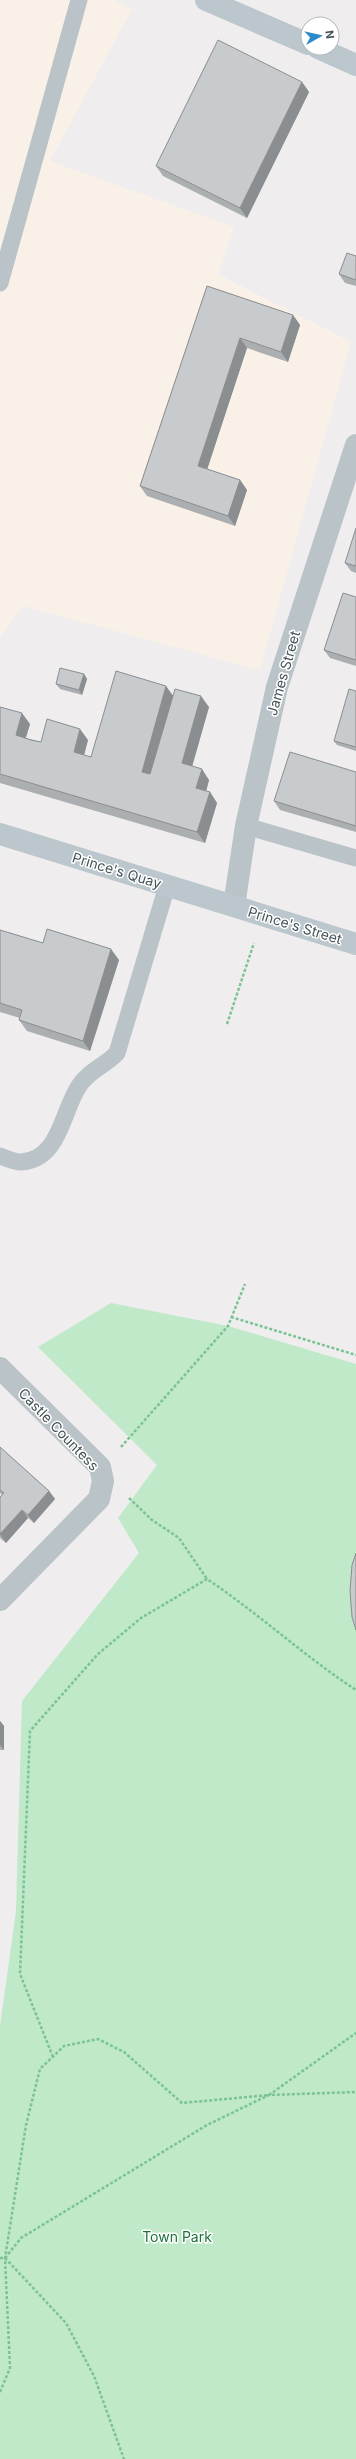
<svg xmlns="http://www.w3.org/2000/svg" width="356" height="2459" font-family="Inter,sans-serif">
<rect width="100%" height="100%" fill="#efeded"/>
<path fill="#f9f1e7" d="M0 0H113L132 9 50 161 234 227 218 274 351 342 260 670 23 606 0 637Z"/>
<path fill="#bfe9c9" d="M111 1303 228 1326 356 1364V2459H0V2026L16 1911 22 1701 139 1553 118 1518 157 1465 38 1347Z"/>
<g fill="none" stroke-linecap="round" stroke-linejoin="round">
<path stroke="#7bc395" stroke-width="2.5" stroke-dasharray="3 2" stroke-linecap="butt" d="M227 1024 254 943
M231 1317 356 1355
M121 1447 228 1326 245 1284
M129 1498 152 1520 179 1538 207 1579
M53 2057 20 1974 30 1731 98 1654 141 1618 207 1579C258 1613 304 1656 356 1690
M0 2258H5L66 2323 94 2376 124 2459
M5 2258 21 2238 207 2125 269 2095 356 2092
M0 2392 10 2368 5 2258 26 2125 40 2069 64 2046 98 2039 124 2052 182 2103 269 2095 356 2033"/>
<path stroke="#bac3c8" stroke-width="17" d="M0 283 79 0
M246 826 356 858
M0 1156C6 1158 14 1162 21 1162 60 1160 62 1111 79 1086 89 1070 105 1066 117 1053L167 886"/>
<path stroke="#bac3c8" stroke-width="22" d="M234 906 246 826 277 687 356 445
M0 1368 100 1467 103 1481 99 1499 0 1600"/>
<path stroke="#bbc6cd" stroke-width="22" d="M206 0 308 44
M318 48 356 65
M0 834 356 944"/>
</g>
<path fill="#abafb1" d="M302 82 309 92 247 218 163 176 156 166Z
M356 256V286L345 283 339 274Z
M207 286 293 315 300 325 288 362 247 348 207 469 240 480 247 490 235 526 147 496 140 486Z
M356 528V573L351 571 345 563Z
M356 597V666L330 658 324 650Z
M84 674 87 679 82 695 60 689 56 684Z
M356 691V751L337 745 334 741Z
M173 695 209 707 192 766 209 780 206 791 210 792 217 803 205 843 0 783V707L30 724 26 738 41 742 88 740 84 755 91 757Z
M356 772V832L280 810 274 801Z
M0 930 43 943 119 960 90 1051 27 1031 19 1020 20 1018 0 1012Z
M0 1447 49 1491 55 1499 34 1523 28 1518 6 1543 0 1538V1497L2 1495 0 1493Z
M0 1721 4 1726V1750H0Z"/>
<path fill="#8b8e90" d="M302 82 309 92 247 218 240 208Z
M293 315 300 325 288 362 281 352Z
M240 338 247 348 205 476 198 466Z
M240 480 247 490 235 526 228 516Z
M84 674 87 679 82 695 79 690Z
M166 686 174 697 149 783 142 772Z
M201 696 209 707 190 774 182 763Z
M22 713 30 724 23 746 16 735Z
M80 729 88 740 82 763 74 752Z
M202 769 209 780 204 799 196 788Z
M210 792 217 803 205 843 197 832Z
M111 949 119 960 90 1051 83 1041Z
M49 1491 55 1499 34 1523 28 1515Z
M22 1510 28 1518 6 1543 0 1534Z
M0 1721 4 1726V1750L0 1745Z"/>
<path fill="#c7cbce" stroke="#8b8e90" d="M218 40 302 82 240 208 156 166Z
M347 253 356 256V280L339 274Z
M207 286 293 315 281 352 240 338 198 466 240 480 228 516 140 486Z
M356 528V566L345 563Z
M343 593 356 597V660L324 650Z
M60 668 84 674 79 690 56 684Z
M116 671 166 686 142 772 150 774 175 689 201 696 182 763 202 769 196 788 210 792 197 832 0 774V707L22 713 16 735 31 740 41 742 47 719 80 729 74 752 91 757Z
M349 689 356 691V747L334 741Z
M290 752 356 772V826L274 801Z
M47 929 111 949 83 1041 19 1020 22 1010 0 1003V930L43 943Z
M0 1447 49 1491 28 1515 22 1510 0 1534V1497L4 1493 0 1490Z
M356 1553V1630L352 1617 350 1591 352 1565Z"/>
<g text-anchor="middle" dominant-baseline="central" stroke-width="3" stroke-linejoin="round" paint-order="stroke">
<g font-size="14" fill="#475358" stroke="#fff">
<text transform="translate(283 673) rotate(-74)">James Street</text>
<text transform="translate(117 870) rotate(17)">Prince's Quay</text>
<text transform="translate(295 925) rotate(17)">Prince's Street</text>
<text transform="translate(59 1429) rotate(46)">Castle Countess</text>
</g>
<g font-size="14" fill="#20713c" stroke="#fff">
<text x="177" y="2236">Town Park</text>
</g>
</g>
<g transform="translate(320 36) rotate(82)"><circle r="19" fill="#ffffff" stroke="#b5babc"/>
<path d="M0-3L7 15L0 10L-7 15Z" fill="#2c8aca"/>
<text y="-6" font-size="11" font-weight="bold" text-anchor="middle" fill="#475358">N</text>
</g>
</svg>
